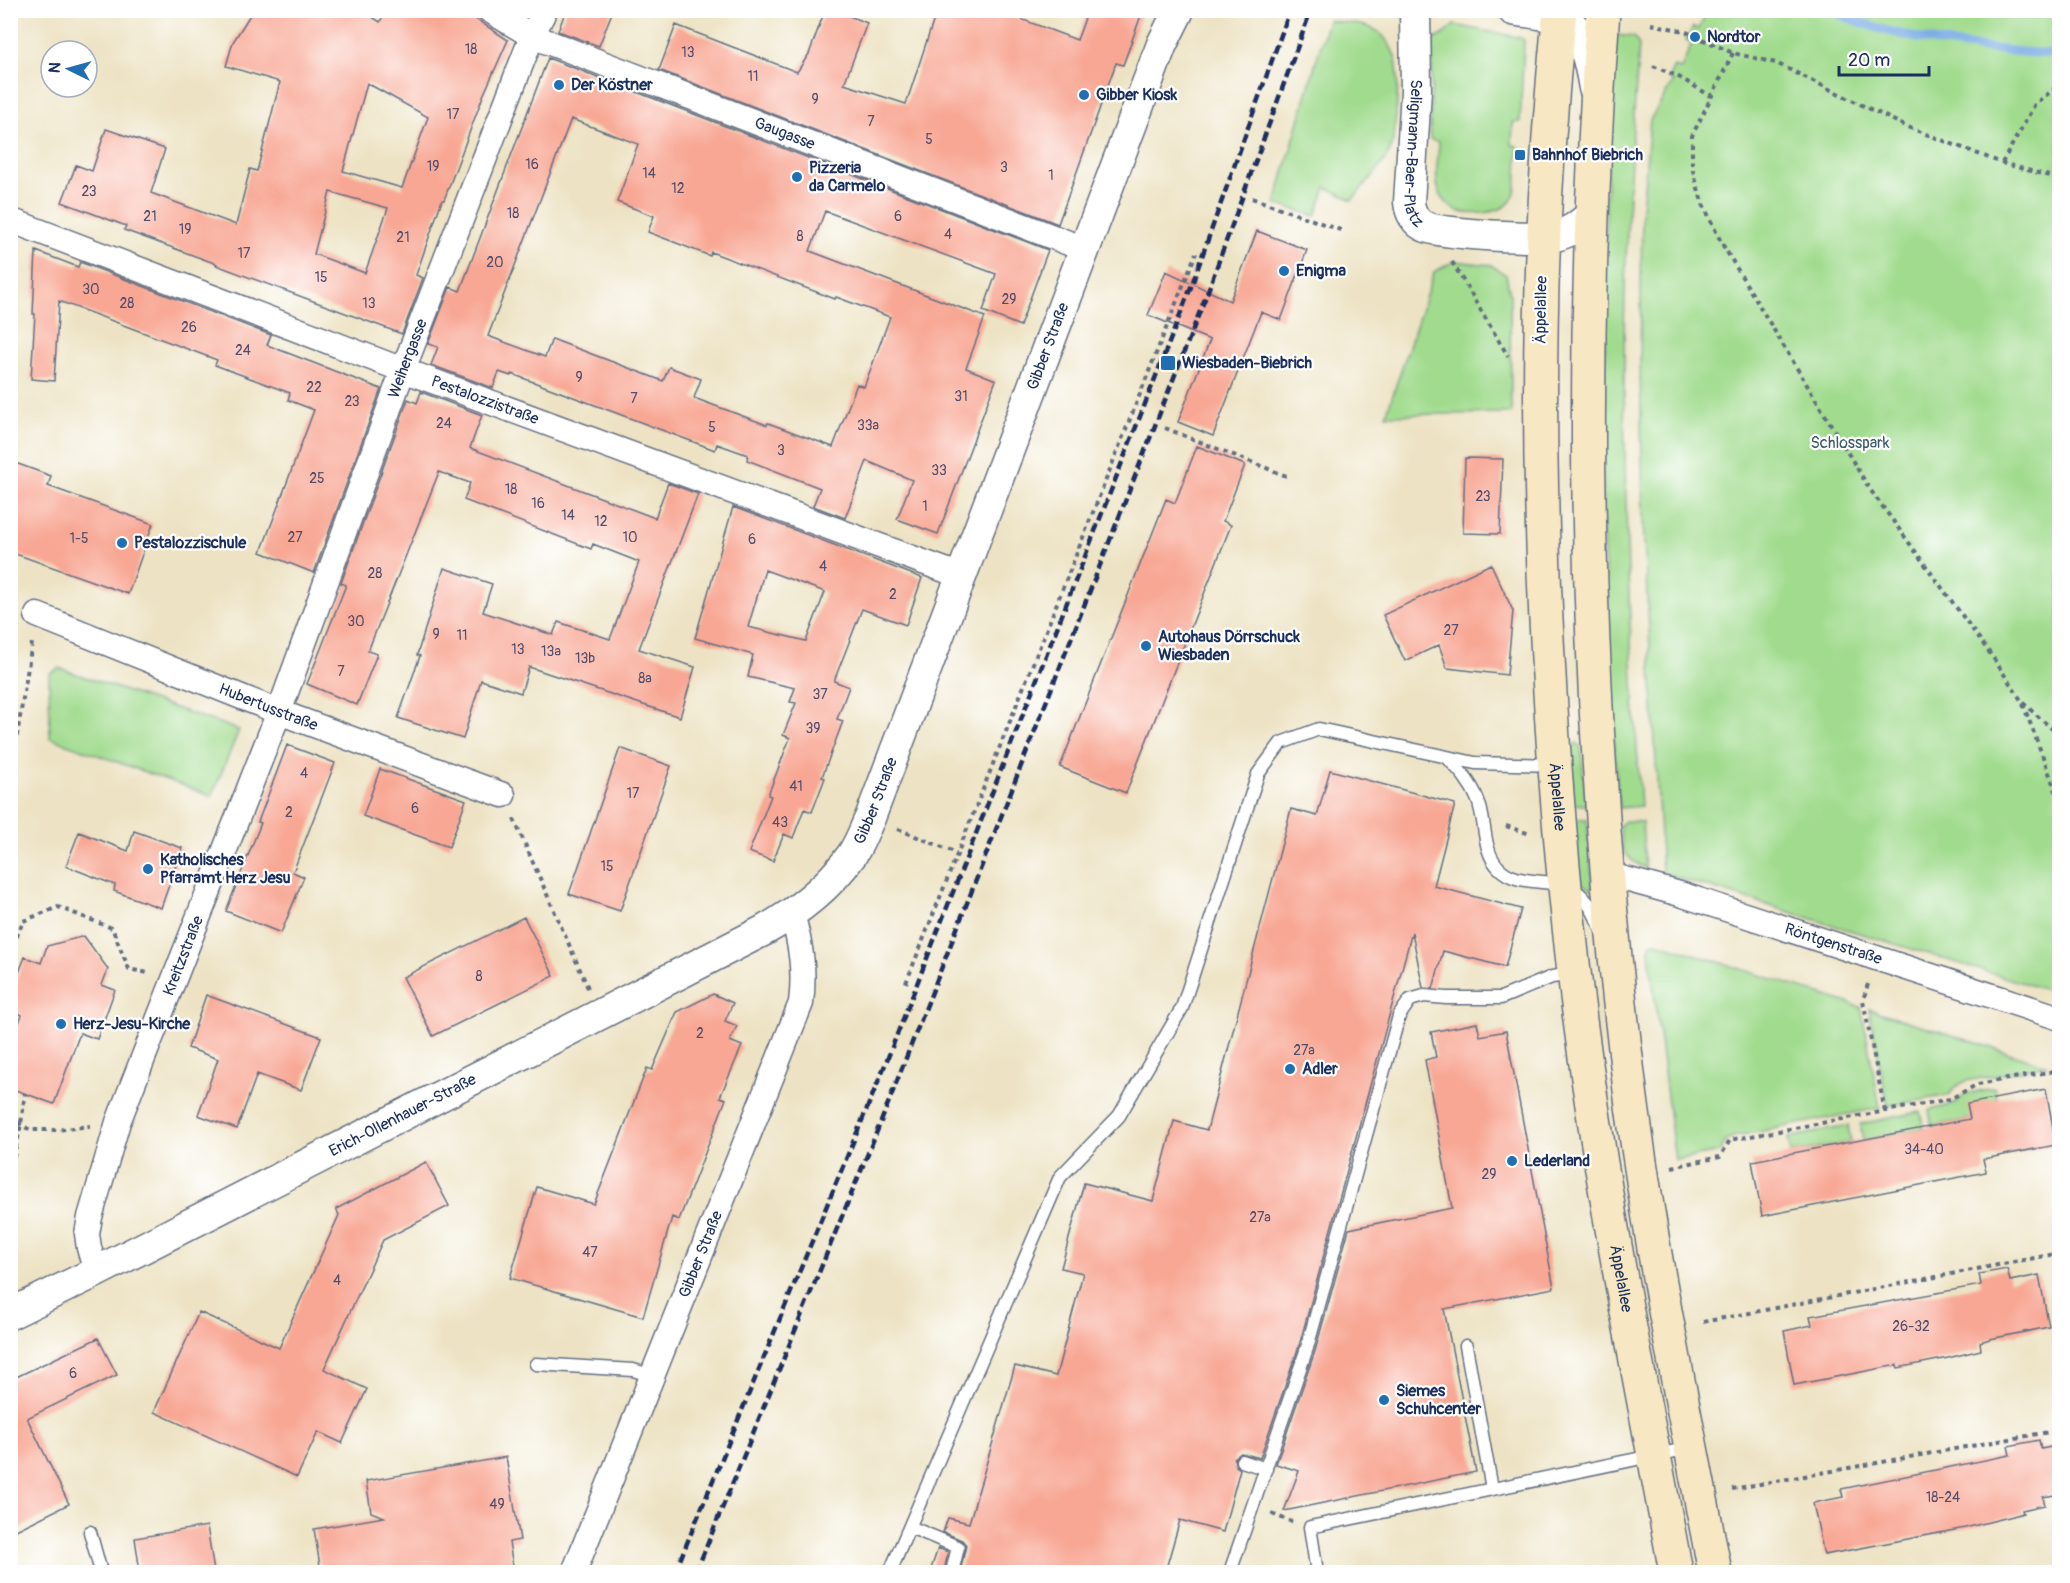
<svg xmlns="http://www.w3.org/2000/svg" width="2070" height="1583" font-family="Pangolin,sans-serif">
<rect width="100%" height="100%" fill="#fff"/>
<filter id="ink" filterUnits="userSpaceOnUse"><feTurbulence type="fractalNoise" baseFrequency=".0167" numOctaves="2"/><feDisplacementMap in="SourceGraphic" scale="12" xChannelSelector="R" yChannelSelector="G"/><feConvolveMatrix kernelMatrix="1 2 1 2 8 2 1 2 1" color-interpolation-filters="sRGB"/></filter>
<filter id="wash" filterUnits="userSpaceOnUse"><feTurbulence type="fractalNoise" baseFrequency=".008" numOctaves="4" result="noise"/><feDisplacementMap in="SourceGraphic" scale="24" xChannelSelector="R" yChannelSelector="G"/><feGaussianBlur stdDeviation="1.35" result="paint"/><feColorMatrix in="noise" values="0 0 0 0 0 0 0 0 0 0 0 0 0 0 0 0 0 1.4 0 .05"/><feComposite in="paint" operator="in"/></filter>
<g filter="url(#wash)">
<rect width="100%" height="100%" fill="#ede3c4"/>
<path fill="#a1db8e" stroke="#5e8576" stroke-width="1.5" d="M1951 11 2005 18 2008 11H2059V994L1662 873 1643 519 1640 367 1642 210 1650 120 1673 82 1668 79 1674 67 1681 69 1692 43 1686 40 1693 27 1699 29 1707 11Z
M1328 20C1343 23 1369 23 1381 34 1389 41 1396 56 1397 66 1399 82 1396 140 1389 153 1379 171 1365 185 1352 200L1326 187 1316 216 1275 204Z
M1454 25 1517 37 1523 39 1524 41 1520 122H1513L1512 145 1518 146C1517 159 1519 191 1511 201 1501 214 1468 217 1454 209 1447 205 1440 196 1438 188 1434 174 1439 155 1439 142L1430 140 1433 40 1443 35Z
M1617 35 1634 37 1639 45C1631 149 1624 254 1624 358 1624 507 1630 657 1641 806L1619 808 1614 742 1603 529 1606 197Z
M1454 261 1491 265 1506 275 1510 294 1511 413 1386 415 1434 272Z
M59 668 239 730 212 796 50 738 49 674Z
M1577 743 1581 747 1586 805 1573 804 1570 748Z
M1574 819H1587L1593 890 1582 884 1579 878Z
M1624 821 1642 822 1645 868C1623 858 1622 849 1620 826Z
M1656 942 1861 1007 1880 1108 1732 1137 1727 1140 1719 1152 1675 1160 1650 961 1649 948 1651 943Z
M1869 1009 2047 1065 1966 1081 1956 1086 1949 1095 1888 1106Z
M1995 1088 1997 1098 1970 1119 1932 1126 1929 1110 1955 1104 1965 1094Z
M1920 1112 1924 1128 1863 1140 1860 1124Z
M1848 1126 1851 1142 1791 1153 1788 1138Z"/>
<g fill="none" stroke-linecap="round" stroke-linejoin="round">
<path stroke="#7aabe5" stroke-width="9" d="M1829 10C1905 44 1979 48 2060 55"/>
</g>
<g id="blocks">
<path fill="#f8a794" fill-rule="evenodd" d="M253 10H361L380 22 386 10H462L508 40 483 96 444 200H442L416 275 423 278 402 334 216 265 217 264 124 230 126 226 62 202 76 165 92 171 106 129 165 149 151 193 236 225 250 169 257 171 280 82 226 66 233 42ZM367 83 428 117 402 188 343 171ZM330 192 388 208 365 273 314 254Z
M566 10H613L599 46 558 31Z
M825 10H834L867 23 844 84 906 104 937 10H997L1077 40 1088 10H1143L1123 65 1116 63 1058 224 659 70 676 25 797 72 809 54Z
M548 58 1048 250 1020 326 983 311 996 274 825 211 810 251 985 317 966 368 996 380 938 534 897 519 912 480 867 461 845 518 813 506 820 488 747 460 748 455 717 444 715 450 512 374 511 376 499 372 493 388 431 365 438 347 428 344 450 287 460 291ZM571 119 638 144 617 202 654 216 648 232 710 256 711 252 835 299 836 297 890 317 864 387 857 384 833 447 768 423 767 425 694 398 701 379 669 367 663 381 552 339 545 357 488 336Z
M1257 231 1307 250 1281 320 1261 312 1213 436 1178 422 1210 340 1148 315 1166 271 1230 301Z
M36 251 78 267 80 262 271 335 267 345 381 389 314 573 261 552 314 410 288 400 290 393 215 365 217 360 59 301 54 381 31 379 35 314H33Z
M421 392 482 415 470 448 594 495 655 518 668 483 698 494 639 649 695 667 680 717 529 667 521 693 481 680 463 739 398 718 420 656 417 655 444 568 492 584 483 612 553 635 558 622 610 639 639 562 593 544 591 549 464 500 470 483 439 472 368 651 377 654 357 705 307 684 346 585 341 583 408 399 417 403Z
M1197 446 1245 465 1223 521 1231 525 1126 793 1060 767 1166 499 1175 503Z
M1465 458 1503 459 1500 534 1463 533Z
M10 461 51 476 48 486 153 524 128 594 10 552Z
M733 507 922 578 906 625 862 609 834 681 849 687 837 719 843 721 822 777 825 778 812 812 804 809 793 838 784 834 773 861 749 852 771 796 768 795 790 738 783 735 796 703 790 702 795 688 748 677 753 655 695 638ZM765 570 825 592 806 641 748 627Z
M1491 564 1513 611 1507 675 1447 668 1439 645 1405 661 1383 615Z
M287 745 335 763 293 872 304 877 281 933 226 911 261 823 258 822Z
M620 748 671 766 620 911 569 894Z
M380 769 466 800 449 847 363 816Z
M1330 770 1455 804 1434 886 1521 909 1505 967 1443 951 1433 989 1423 988 1412 932 1299 1346 1260 1458 1241 1453 1234 1458 1236 1466 1240 1469 1223 1532 1180 1520 1165 1572H960L966 1545 962 1540 943 1532 948 1518 969 1523 1015 1366 1056 1376 1083 1273 1061 1268 1084 1183 1153 1201 1174 1121 1207 1130 1291 809 1317 816Z
M134 831 182 848 161 908 114 891 115 885 66 866 79 832 128 851Z
M524 917 554 976 433 1036 403 977Z
M84 936 108 969 102 985 115 990 97 1039 80 1033 54 1104 10 1088V1047L22 1015 10 1010V996L25 957 41 963 47 946Z
M713 994 733 1003 725 1021 737 1026 730 1041 742 1046 720 1097 726 1099 679 1220 672 1217 643 1317 510 1278 537 1187 594 1204 647 1068 652 1070 677 1012Z
M206 995 321 1037 301 1090 257 1074 237 1129 198 1115 218 1059 188 1048Z
M1477 1023 1480 1036 1506 1031 1554 1288 1444 1309 1476 1472 1284 1511 1299 1471 1276 1464 1315 1351 1349 1229 1452 1208 1425 1060 1436 1057 1431 1032Z
M2046 1089 2056 1145 1983 1159 1986 1172 1762 1216 1752 1161 1970 1119 1967 1104Z
M426 1162 449 1206 383 1240 324 1369 367 1389 342 1443 318 1432 297 1477 154 1412 199 1312 279 1348 339 1215 336 1209Z
M2007 1269 2010 1281 2039 1275 2049 1327 1990 1339 1980 1342 1981 1350 1948 1358 1898 1368 1897 1365 1794 1385 1784 1331 1812 1325 1810 1316 1981 1285 1979 1274Z
M98 1338 117 1375 27 1418 69 1504 10 1533V1380Z
M2039 1440 2041 1449 2060 1445V1494L2043 1497 2045 1505 2022 1510 2023 1513 2013 1516 1965 1528 1824 1555 1813 1503 1843 1497 1841 1489 2010 1455 2008 1446Z
M506 1457 520 1540 509 1542 514 1572H321L314 1529 384 1517 371 1512 366 1481Z
M207 1526 214 1572H140L135 1538Z
M938 1548 948 1552 944 1572H930Z"/>
</g>
</g>
<g filter="url(#ink)">
<use href="#blocks" fill-opacity="0" stroke="#646e82" stroke-width="1.5"/>
<g fill="none" stroke-linecap="round" stroke-linejoin="round">
<g stroke="#646e82" stroke-width="15">
<path id="service" d="M1447 757C1459 770 1470 781 1477 798 1487 820 1481 850 1499 868 1520 889 1553 875 1577 892 1589 900 1596 917 1602 930
M10 791H11
M1466 1346 1492 1489
M536 1364 633 1370 653 1376
M1242 1461 1266 1469
M910 1527 958 1547 952 1572
M90 1532 101 1572
M890 1572 1060 1177 1119 1116 1182 1008 1258 774 1281 743 1319 729 1475 763 1553 765
M1230 1572 1307 1348 1399 1016 1410 1000 1424 996 1446 998H1501L1552 977 1573 974
M1317 1572 1310 1527 1690 1448"/>
</g>
<g stroke="#646e82" stroke-width="27">
<g id="minor">
<path id="s1" d="M489 10 532 36 1084 249"/>
<path id="s2" d="M10 220 403 370 961 576"/>
<path id="s3" d="M37 615 279 712 503 795"/>
<path id="s4" d="M1607 874 1680 894 2060 1018"/>
<path id="s5" d="M96 1272 89 1248 87 1234 90 1217 118 1122 279 712 403 370 532 36 545 10"/>
<path id="s6" d="M574 1572 801 1003C805 971 801 945 792 914"/>
</g>
</g>
<g stroke="#646e82" stroke-width="33">
<g id="tertiary">
<path id="s7" d="M1415 10 1416 91 1409 202C1410 212 1415 223 1426 227 1442 234 1542 240 1559 235 1572 231 1580 224 1590 216"/>
<path d="M1513 10C1527 13 1562 15 1572 25 1585 38 1591 70 1594 88"/>
<path id="s8" d="M10 1314 96 1272 763 931C797 912 828 888 851 856 859 845 864 830 870 818L1162 44 1179 10"/>
</g>
</g>
<g stroke="#646e82" stroke-width="36">
<g id="secondary">
<path id="s9" d="M1560 10C1537 226 1536 442 1548 658 1555 784 1565 910 1582 1035 1606 1216 1643 1394 1676 1572"/>
<path d="M1603 10C1577 375 1585 735 1631 1098 1652 1257 1685 1415 1715 1572"/>
</g>
</g>
<path stroke="#646e82" stroke-width="4" stroke-dasharray="4.5 4.5" stroke-linecap="butt" d="M1651 24 1684 31 1733 53 1776 63 1905 126 2002 163 2060 179
M1733 53 1692 136V167L1702 202 1721 242 1869 488 1994 659 2023 703 2060 736
M1653 66 1677 76 1711 96
M2002 163 2035 104 2060 84
M1252 198 1343 231
M1452 262 1508 356
M1165 428 1289 477
M2023 704 2060 802
M11 772 32 643
M514 819 588 988
M1506 826 1530 834
M898 829 957 853
M10 954 23 921 58 907 112 928 129 969 148 973
M906 983 1196 253
M1868 984 1863 1000 1885 1112
M10 1118 30 1130H57L90 1126
M1672 1167 1720 1157 1730 1140 1950 1099 1978 1084 2060 1070
M10 1175 21 1124 25 1093
M1703 1322 2060 1253
M1732 1489 2060 1430
M1272 1514 1292 1522"/>
<use href="#service" stroke="#fff" stroke-width="12"/>
<use href="#minor" stroke="#fff" stroke-width="24"/>
<use href="#tertiary" stroke="#fff" stroke-width="30"/>
<use href="#secondary" stroke="#f7e8c3" stroke-width="33"/>
<path stroke="#1b2f5e" stroke-width="4.5" stroke-dasharray="9 4.5" stroke-linecap="butt" d="M675 1572 885 1065 1191 287 1290 10
M696 1572 882 1119 1206 296 1311 10"/>
</g>
</g>
<g fill="#1f6fb2" stroke="#fff" stroke-width="2">
<circle cx="1695" cy="37" r="6"/>
<circle cx="559" cy="85" r="6"/>
<circle cx="1084" cy="95" r="6"/>
<rect x="1514" y="149" width="12" height="12" rx="3"/>
<circle cx="797" cy="177" r="6"/>
<circle cx="1284" cy="271" r="6"/>
<rect x="1160" y="355" width="16" height="16" rx="3"/>
<circle cx="122" cy="543" r="6"/>
<circle cx="1146" cy="646" r="6"/>
<circle cx="148" cy="869" r="6"/>
<circle cx="61" cy="1024" r="6"/>
<circle cx="1290" cy="1069" r="6"/>
<circle cx="1512" cy="1161" r="6"/>
<circle cx="1384" cy="1400" r="6"/>
</g>
<g text-anchor="middle" dominant-baseline="central" stroke-width="4.5" stroke-linejoin="round" paint-order="stroke">
<g font-size="14" fill="#524d6c">
<text x="471" y="49">18</text>
<text x="688" y="52">13</text>
<text x="753" y="76">11</text>
<text x="815" y="99">9</text>
<text x="453" y="114">17</text>
<text x="871" y="121">7</text>
<text x="929" y="139">5</text>
<text x="532" y="164">16</text>
<text x="433" y="166">19</text>
<text x="1004" y="167">3</text>
<text x="649" y="173">14</text>
<text x="1051" y="175">1</text>
<text x="678" y="188">12</text>
<text x="89" y="191">23</text>
<text x="513" y="213">18</text>
<text x="150" y="216">21</text>
<text x="898" y="216">6</text>
<text x="185" y="229">19</text>
<text x="948" y="234">4</text>
<text x="800" y="236">8</text>
<text x="403" y="237">21</text>
<text x="244" y="253">17</text>
<text x="495" y="262">20</text>
<text x="321" y="277">15</text>
<text x="91" y="289">30</text>
<text x="1009" y="299">29</text>
<text x="127" y="303">28</text>
<text x="369" y="303">13</text>
<text x="189" y="327">26</text>
<text x="243" y="350">24</text>
<text x="579" y="377">9</text>
<text x="314" y="387">22</text>
<text x="961" y="396">31</text>
<text x="634" y="398">7</text>
<text x="352" y="401">23</text>
<text x="444" y="423">24</text>
<text x="868" y="425">33a</text>
<text x="712" y="427">5</text>
<text x="781" y="450">3</text>
<text x="939" y="470">33</text>
<text x="317" y="478">25</text>
<text x="511" y="489">18</text>
<text x="1483" y="496">23</text>
<text x="538" y="503">16</text>
<text x="925" y="506">1</text>
<text x="568" y="515">14</text>
<text x="601" y="521">12</text>
<text x="295" y="537">27</text>
<text x="630" y="537">10</text>
<text x="79" y="538">1-5</text>
<text x="752" y="539">6</text>
<text x="823" y="566">4</text>
<text x="375" y="573">28</text>
<text x="893" y="594">2</text>
<text x="356" y="621">30</text>
<text x="1451" y="630">27</text>
<text x="436" y="634">9</text>
<text x="462" y="635">11</text>
<text x="518" y="649">13</text>
<text x="551" y="651">13a</text>
<text x="585" y="658">13b</text>
<text x="341" y="671">7</text>
<text x="645" y="678">8a</text>
<text x="820" y="694">37</text>
<text x="813" y="728">39</text>
<text x="304" y="773">4</text>
<text x="796" y="786">41</text>
<text x="633" y="793">17</text>
<text x="415" y="808">6</text>
<text x="289" y="812">2</text>
<text x="780" y="822">43</text>
<text x="607" y="866">15</text>
<text x="479" y="976">8</text>
<text x="700" y="1033">2</text>
<text x="1304" y="1050">27a</text>
<text x="1924" y="1149">34-40</text>
<text x="1489" y="1174">29</text>
<text x="1260" y="1217">27a</text>
<text x="590" y="1252">47</text>
<text x="337" y="1280">4</text>
<text x="1911" y="1326">26-32</text>
<text x="73" y="1373">6</text>
<text x="1943" y="1497">18-24</text>
<text x="497" y="1504">49</text>
</g>
<g font-size="16" font-weight="bold" fill="#1b2f5e" stroke="#fff" text-anchor="start">
<text x="1707" y="37">Nordtor</text>
<text x="571" y="85">Der Köstner</text>
<text x="1096" y="95">Gibber Kiosk</text>
<text x="1532" y="155">Bahnhof Biebrich</text>
<text x="809" y="168">Pizzeria<tspan x="809" dy="18">da Carmelo</tspan></text>
<text x="1296" y="271">Enigma</text>
<text x="1182" y="363">Wiesbaden-Biebrich</text>
<text x="134" y="543">Pestalozzischule</text>
<text x="1158" y="637">Autohaus Dörrschuck<tspan x="1158" dy="18">Wiesbaden</tspan></text>
<text x="160" y="860">Katholisches<tspan x="160" dy="18">Pfarramt Herz Jesu</tspan></text>
<text x="73" y="1024">Herz-Jesu-Kirche</text>
<text x="1302" y="1069">Adler</text>
<text x="1524" y="1161">Lederland</text>
<text x="1396" y="1391">Siemes<tspan x="1396" dy="18">Schuhcenter</tspan></text>
</g>
<g font-size="16" fill="#1b2f5e" stroke="#fff">
<text stroke="none"><textPath href="#s1" startOffset="321">Gaugasse</textPath></text>
<text stroke="none"><textPath href="#s7" startOffset="144">Seligmann-Baer-Platz</textPath></text>
<text transform="translate(1541 310) rotate(-89)">Äppelallee</text>
<text stroke="none"><textPath href="#s8" startOffset="1508">Gibber Straße</textPath></text>
<text stroke="none"><textPath href="#s5" startOffset="972">Weihergasse</textPath></text>
<text stroke="none"><textPath href="#s2" startOffset="508">Pestalozzistraße</textPath></text>
<text stroke="none"><textPath href="#s3" startOffset="249">Hubertusstraße</textPath></text>
<text stroke="none"><textPath href="#s9" startOffset="788">Äppelallee</textPath></text>
<text stroke="none"><textPath href="#s8" startOffset="1022">Gibber Straße</textPath></text>
<text stroke="none"><textPath href="#s4" startOffset="237">Röntgenstraße</textPath></text>
<text stroke="none"><textPath href="#s5" startOffset="334">Kreitzstraße</textPath></text>
<text stroke="none"><textPath href="#s8" startOffset="440">Erich-Ollenhauer-Straße</textPath></text>
<text stroke="none"><textPath href="#s6" startOffset="342">Gibber Straße</textPath></text>
<text stroke="none"><textPath href="#s9" startOffset="1274">Äppelallee</textPath></text>
</g>
<g font-size="16" fill="#3c5a6a" stroke="#fff">
<text x="1850" y="443">Schlosspark</text>
</g>
</g>
<rect width="2070" height="1583" fill="none" stroke="#fff" stroke-width="36"/>
<g transform="translate(69 69) rotate(275)"><circle r="28" fill="#ffffff" stroke="#a4acbf" stroke-width="1.5"/>
<path d="M0-4.5L10 22L0 15L-10 22Z" fill="#1f6fb2"/>
<text y="-9" font-size="16" font-weight="bold" text-anchor="middle" fill="#1b2f5e">N</text>
</g>
<path d="M1839 66v9h90v-9" fill="none" stroke="#1b2f5e" stroke-width="3"/>
<text x="1848" y="66" font-size="18" fill="#1b2f5e" stroke="#ffffff" stroke-width="4.5" paint-order="stroke">20 m</text>
</svg>
